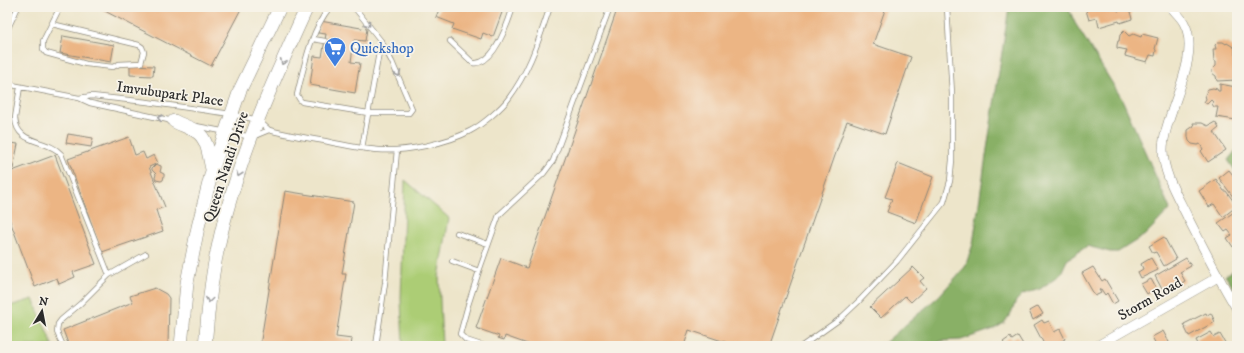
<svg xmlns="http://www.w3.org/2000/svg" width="1244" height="353" font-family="'IM FELL DW Pica',serif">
<rect width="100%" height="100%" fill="#f7f3e8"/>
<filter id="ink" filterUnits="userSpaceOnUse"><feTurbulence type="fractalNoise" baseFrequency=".025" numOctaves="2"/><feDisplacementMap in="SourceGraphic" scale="8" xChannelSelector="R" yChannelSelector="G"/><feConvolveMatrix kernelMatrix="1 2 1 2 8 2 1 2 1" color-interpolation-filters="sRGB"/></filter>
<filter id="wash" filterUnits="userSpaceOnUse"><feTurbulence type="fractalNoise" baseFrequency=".012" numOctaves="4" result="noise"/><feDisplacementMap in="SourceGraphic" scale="16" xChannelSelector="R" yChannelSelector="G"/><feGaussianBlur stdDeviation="0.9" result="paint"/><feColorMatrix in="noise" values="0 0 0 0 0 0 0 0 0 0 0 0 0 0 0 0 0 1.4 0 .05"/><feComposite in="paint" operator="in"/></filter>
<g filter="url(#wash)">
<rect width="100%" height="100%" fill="#ede5ca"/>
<path fill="#accd75" stroke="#6c7c50" d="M405 180 449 218 439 277 442 346H403L401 299Z
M33 299 53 346H7V307Z"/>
<path fill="#89b066" stroke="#5a6e48" d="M1009 7H1068L1075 23 1122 99 1170 209 1145 235 1118 252H1110L1087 246 1067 260 1062 271 1057 277 1040 289 1023 294 1016 301 1011 313 1004 323 994 329 961 340 941 341 933 346H881L939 296 965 267 973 244 987 149Z
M1237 149V173L1228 160Z
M1237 269V294L1225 275Z"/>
<g id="blocks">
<path fill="#ecb584" d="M97 7H242L211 66Z
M440 7H504L493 37 483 33 481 39 452 29 454 24 436 17Z
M618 7H886L873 44 911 57 885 134 847 121 769 346H737L689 330 684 346H533L505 336 504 340 498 338 499 336 476 328 501 258 527 268Z
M1085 7H1117L1118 11 1129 8 1132 19 1120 23 1119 21 1099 27 1097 18 1089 20Z
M320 21 367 29 365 41 354 40 351 62 360 63 355 93 310 85 314 56 322 57 326 34 318 33Z
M1124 31 1129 36 1133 34 1141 37 1142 34 1158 38 1155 49 1156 50 1155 56 1150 55 1147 62 1125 56 1127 50 1117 48V45L1118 41H1119L1120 35Z
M63 36 114 45 111 62 60 53Z
M1218 42H1223L1226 44 1227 43 1235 48V55H1237V80L1217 81 1216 76 1212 73V70L1216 66V62L1214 61 1213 49H1216L1215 45Z
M130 65 154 66 153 76 130 75Z
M1220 84 1236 87 1237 88 1236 120 1216 117 1218 107H1214L1212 104 1213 102 1211 100 1207 104 1204 102 1206 99 1205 95 1208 89 1213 88 1217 89 1218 91H1220Z
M1215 122 1219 128 1214 132 1226 150 1208 162 1201 151 1203 149 1200 144 1198 145 1192 144 1189 141 1188 137V130L1194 126 1193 123H1202L1208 126Z
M68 134 93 138 91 147 66 143Z
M129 137 135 155 143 152 146 159 154 155 158 163 149 167 165 207 156 210 163 231 102 252 68 159Z
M11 143 18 144 13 169 7 168Z
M55 155 96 264 73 272 75 277 59 284 57 278 35 287 7 213V173Z
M898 163 933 177 916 223 887 212 892 199 885 197Z
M156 164 161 166V168L160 172 164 174V176L163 180 161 181 156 180 155 178 156 174 152 170V168Z
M1229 170 1237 180V202L1219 178Z
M1216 179 1224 191H1226L1237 206 1223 217 1214 204 1209 207 1199 191Z
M285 191 354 202 342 274H346L336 337 352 339 351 346H260Z
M1237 210V244L1233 247 1227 238 1232 235 1228 230 1225 232 1218 223Z
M1164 237 1176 259 1164 266 1156 252 1153 253 1149 246Z
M1151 258 1158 270 1141 278 1138 272 1143 269 1141 264Z
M1186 258 1191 266 1180 272 1185 281 1175 287 1174 285 1163 291 1155 276Z
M913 267 924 278 920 281 926 288 911 302 905 296 881 318 870 307Z
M1093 267 1102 281 1105 279 1118 301 1113 304 1107 293 1105 295 1101 289 1099 290 1101 293 1095 296 1082 273Z
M1151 279 1156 288 1147 294 1141 284Z
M155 288 166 294 169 298 168 346H69L63 330 133 302 130 296Z
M1038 306 1043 314 1033 320 1029 311Z
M1206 313 1207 315 1211 313 1215 322 1189 336 1185 328H1186L1184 324Z
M1042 320 1044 323 1049 321 1054 332 1060 329 1065 339 1060 342 1061 344 1057 346H1045L1034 325Z
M1163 331 1171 346H1157L1152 337Z
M1211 332 1214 337 1220 334 1227 346H1199L1196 340Z
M1018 336 1024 346H1005L1003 342 1010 337 1012 340Z"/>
</g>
</g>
<g filter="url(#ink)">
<use href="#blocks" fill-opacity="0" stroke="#8c887a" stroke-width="1"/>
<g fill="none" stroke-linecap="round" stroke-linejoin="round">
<g stroke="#8c887a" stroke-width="6">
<path id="lane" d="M330 7C311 30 304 66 297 95L300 100 302 102 368 113H409L412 109 392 62 381 41 354 7
M52 24 139 45 142 47 144 52 141 63 119 64 113 67 86 64 46 53 43 49V41L60 7
M7 30 18 7
M313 39 325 41
M450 41 473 63C494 66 508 23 513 7
M353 46 379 50
M7 84 79 98 90 103 173 121
M20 87 15 118C17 146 47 138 61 154L109 275 146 254
M79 98 92 96 147 102 231 114 258 120 269 130C287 135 306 138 325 141 343 145 361 149 379 150 405 152 448 143 470 131 482 125 502 108 509 98 530 70 539 39 550 7
M196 126 252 137 269 130
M362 148 381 41
M457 233 488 244
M452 261 479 271
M63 346 57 332 58 324 61 320 80 304 109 275
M376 346 385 283 397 150
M484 346 466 340 460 334 468 305 479 271 499 215 544 173 553 161 610 7
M802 346 840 319 859 301 897 261 944 202 950 181 952 160V94L947 7"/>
</g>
<g stroke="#8c887a" stroke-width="10">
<path id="street" d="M1171 7C1175 12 1181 17 1184 23 1203 57 1163 115 1163 150 1163 174 1178 197 1188 218 1204 249 1219 280 1237 309
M1097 346 1218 277"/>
</g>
<g stroke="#8c887a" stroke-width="14">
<path id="secondary" d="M174 121C181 125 190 127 197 132 208 139 209 157 212 169
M181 346 187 283 198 227 212 171 240 90 280 7
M205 346C208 315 210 283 217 252 234 168 271 85 307 7"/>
</g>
<use href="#lane" stroke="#fff" stroke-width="4.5"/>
<use href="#street" stroke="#fff" stroke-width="9"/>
<use href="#secondary" stroke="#fff" stroke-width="13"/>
</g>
<defs><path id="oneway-chevron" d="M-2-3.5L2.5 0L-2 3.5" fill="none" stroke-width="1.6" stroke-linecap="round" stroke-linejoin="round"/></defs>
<g stroke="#a0a0a0">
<use href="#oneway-chevron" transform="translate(368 24) rotate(51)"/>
<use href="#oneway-chevron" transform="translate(283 62) rotate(114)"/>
<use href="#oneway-chevron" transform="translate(398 74) rotate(67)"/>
<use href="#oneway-chevron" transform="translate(160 118) rotate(-168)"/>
<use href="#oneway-chevron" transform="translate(239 174) rotate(109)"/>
<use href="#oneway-chevron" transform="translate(209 300) rotate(98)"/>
</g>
</g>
<defs>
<g id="supermarket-pin" transform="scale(1.15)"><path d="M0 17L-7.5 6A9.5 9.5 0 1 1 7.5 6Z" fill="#3f7fe0" stroke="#f7f3e8"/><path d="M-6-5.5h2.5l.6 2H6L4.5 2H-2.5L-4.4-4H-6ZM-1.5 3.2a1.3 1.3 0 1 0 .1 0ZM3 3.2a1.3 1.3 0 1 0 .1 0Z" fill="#fff"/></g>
</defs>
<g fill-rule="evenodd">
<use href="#supermarket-pin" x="335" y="48"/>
</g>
<g text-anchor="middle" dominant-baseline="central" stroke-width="3.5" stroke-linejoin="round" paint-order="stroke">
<g font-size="15" fill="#366cbe" stroke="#f7f3e8" text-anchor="start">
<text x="350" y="48">Quickshop</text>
</g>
<g font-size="15" fill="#2b2b2b" stroke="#f7f3e8">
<text transform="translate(170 94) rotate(8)">Imvubupark Place</text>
<text transform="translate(226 167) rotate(-72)">Queen Nandi Drive</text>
<text transform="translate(1150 299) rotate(-30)">Storm Road</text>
</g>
</g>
<rect width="1244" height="353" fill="none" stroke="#f7f3e8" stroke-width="24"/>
<g transform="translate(42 311) rotate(10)" stroke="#f7f3e8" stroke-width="3" paint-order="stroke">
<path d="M0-3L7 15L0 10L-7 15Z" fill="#2b2b2b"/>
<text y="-6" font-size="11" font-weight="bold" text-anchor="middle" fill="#2b2b2b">N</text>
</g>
</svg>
